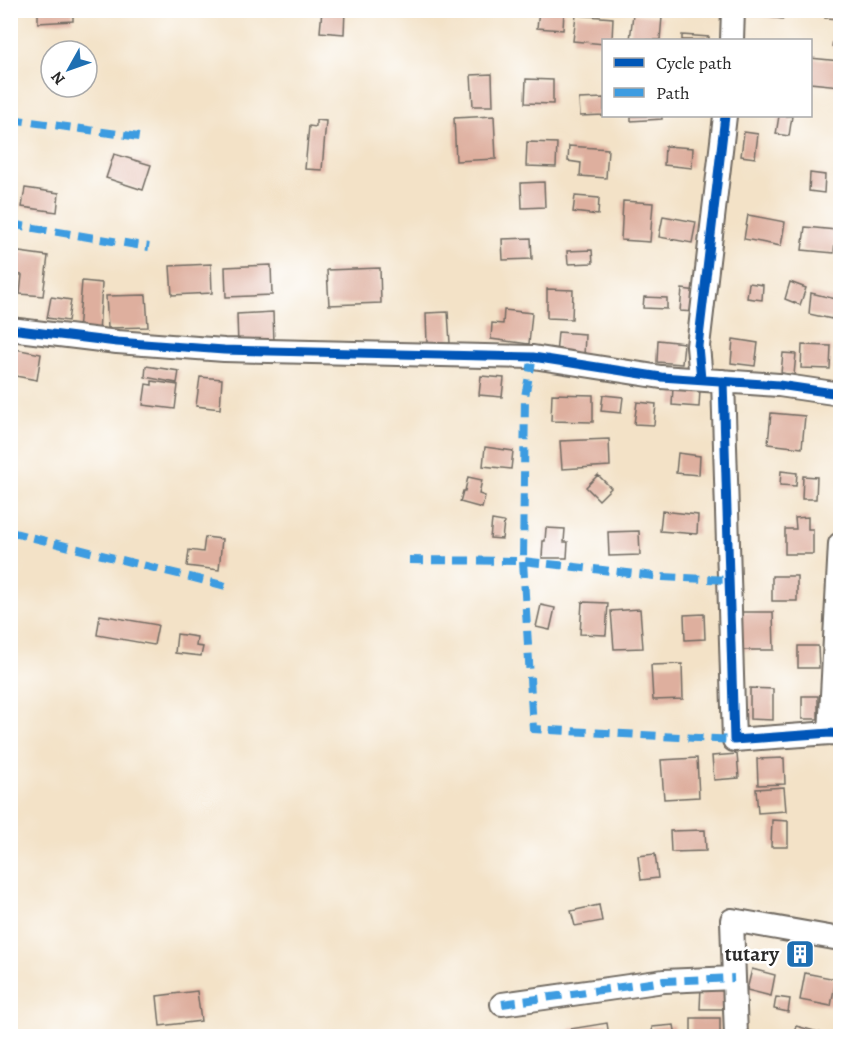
<svg xmlns="http://www.w3.org/2000/svg" width="851" height="1047" font-family="Alegreya,serif">
<rect width="100%" height="100%" fill="#fff"/>
<filter id="ink" filterUnits="userSpaceOnUse"><feTurbulence type="fractalNoise" baseFrequency=".0167" numOctaves="2"/><feDisplacementMap in="SourceGraphic" scale="12" xChannelSelector="R" yChannelSelector="G"/><feConvolveMatrix kernelMatrix="1 2 1 2 8 2 1 2 1" color-interpolation-filters="sRGB"/></filter>
<filter id="wash" filterUnits="userSpaceOnUse"><feTurbulence type="fractalNoise" baseFrequency=".008" numOctaves="4" result="noise"/><feDisplacementMap in="SourceGraphic" scale="24" xChannelSelector="R" yChannelSelector="G"/><feGaussianBlur stdDeviation="1.35" result="paint"/><feColorMatrix in="noise" values="0 0 0 0 0 0 0 0 0 0 0 0 0 0 0 0 0 1.4 0 .05"/><feComposite in="paint" operator="in"/></filter>
<g filter="url(#wash)">
<rect width="100%" height="100%" fill="#f3e2c7"/>
<g id="blocks">
<path fill="#deaf9e" d="M38 10H73V21L38 23Z
M322 10H345L344 34 320 32Z
M539 10H564L563 30 537 28Z
M753 10H784L783 19 752 15Z
M826 10H840V19L825 18Z
M633 14 662 17 660 40H630Z
M576 15 613 18 612 40H604V44L573 41Z
M682 35 709 37V40H682Z
M833 40 840 41V48L832 47Z
M810 58 840 61V86L810 83Z
M492 74 493 106H473L471 75Z
M526 79 553 80V104L525 103Z
M604 98V115L580 116 579 99Z
M494 116 496 159 456 161 454 118Z
M631 116H662V119L631 121Z
M779 116H792L789 136 776 134Z
M316 120 326 121 322 170 305 169 309 126 316 127Z
M744 132 758 134 755 158 741 156Z
M527 142 557 143 556 167 526 166Z
M569 146 608 149 606 178 580 176 581 163 568 161Z
M665 146 693 148 692 168 664 165Z
M114 154 151 165 143 190 106 178Z
M810 173 825 175 824 193 809 191Z
M544 182 545 207 522 208 521 183Z
M25 188 59 193 57 212 22 207Z
M575 196 599 198 598 215 573 212Z
M623 201 653 203 650 242 621 240Z
M748 215 785 222 781 246 744 239Z
M663 216 696 222 692 243 659 237Z
M805 227 836 230 834 253 802 250Z
M531 238 532 259 503 260 502 239Z
M592 250 593 263 568 264 567 251Z
M12 251 48 256 43 296 20 294 22 275 10 274Z
M211 264 212 293 172 295 170 266Z
M271 265 272 295 226 297 225 267Z
M380 268 381 303 329 305 327 270Z
M82 281 102 283 99 334 78 332Z
M790 282 806 288 800 305 785 299Z
M749 283 763 285 762 300 747 298Z
M547 289 573 290 572 319 547 318Z
M682 289 697 291 695 312 680 311Z
M811 293 836 299 832 319 809 314Z
M146 295 148 327 108 328 106 296Z
M51 297 71 300 68 321 47 318Z
M644 297 667 298V309L643 308Z
M504 310 532 313 529 344 491 339 492 323 503 324Z
M273 312 274 344 238 346 237 314Z
M448 312 450 343 427 344 426 313Z
M558 332 585 334 584 357 556 355Z
M733 339 758 343 755 366 731 363Z
M658 340 684 343 682 364 657 362Z
M802 345 831 346 830 369 801 368Z
M10 348 41 354 37 380 10 375Z
M783 353 796 354 794 375 781 373Z
M146 366 179 371 177 383 145 377Z
M481 376 504 378 502 397 479 395Z
M200 377 222 379 220 409 196 406Z
M152 381 178 385 175 409 143 405 146 384 152 385Z
M673 387 700 390 699 407 672 405Z
M552 394 593 395V422L551 421Z
M603 395 623 397 621 413 601 411Z
M637 402 656 404 654 425 634 424Z
M771 413 805 416 802 448 768 444Z
M609 439 610 466 562 469 560 441Z
M485 447 513 451 511 469 483 466Z
M678 453 700 456 699 475 676 473Z
M781 471 797 473 796 486 780 485Z
M598 475 611 488 599 500 586 487Z
M803 476 817 477 816 499H802Z
M468 477 482 480 479 494 485 496 482 508 460 502 463 491H465Z
M662 511 698 515 697 534 660 531Z
M808 517V529H813V554H785V529H796L795 518Z
M492 520 504 522 502 539 490 538Z
M546 528 565 529 564 542H568L567 558H542L543 541H545Z
M639 531 640 555 609 556 608 532Z
M205 537 222 539 219 570 187 566 189 550 203 552Z
M772 576H797V601H772Z
M582 602 608 603 606 635 580 634Z
M541 605 555 608 550 630 536 627Z
M640 609 643 648 614 649 611 611Z
M741 612H773L774 650H741Z
M704 614 705 639 685 640 684 615Z
M100 615 158 625 154 645 97 635Z
M177 634 197 637 196 646 203 647 201 656 175 653Z
M798 646H818L819 668H798Z
M682 664 683 699 653 700 651 665Z
M750 688 773 689V720L750 719Z
M802 696H818V719H802Z
M737 754 739 778 714 780 712 756Z
M697 758 699 797 664 799 661 760Z
M784 758 785 784 758 785 757 759Z
M784 787 786 811 758 813 756 789Z
M772 820 788 821V847H771Z
M705 830 706 851 671 852 670 831Z
M655 854 658 878 641 880 638 856Z
M599 905 602 921 575 926 571 911Z
M795 945 807 947 804 963 792 961Z
M752 969 775 975 771 996 747 990Z
M805 973 836 979 831 1006 800 1000Z
M701 987 729 988 728 1009H700Z
M197 991 201 1021 160 1026 157 996Z
M776 997 790 999 788 1012 774 1009Z
M691 1018H720V1036H691Z
M607 1023 609 1036H571L570 1029Z
M674 1025 676 1036H653L652 1027Z
M796 1026 822 1033 821 1036H793Z"/>
</g>
</g>
<g filter="url(#ink)">
<use href="#blocks" fill-opacity="0" stroke="#716b62" stroke-width="1.5"/>
<g fill="none" stroke-linecap="round" stroke-linejoin="round">
<g stroke="#716b62" stroke-width="26">
<path id="street" d="M732 40 733 10
M10 329 117 342 224 350 533 357 661 377 779 385 840 394
M701 379 698 346 725 116
M723 381 734 740 830 733 840 734
M830 733 840 544
M502 1004 664 981 734 978
M736 1036 732 920 840 939"/>
</g>
<use href="#street" stroke="#fff" stroke-width="22"/>
<path stroke="#3d9ce1" stroke-width="8" stroke-dasharray="15 8" stroke-linecap="butt" d="M10 119 146 138
M10 224 149 247
M533 357 525 396 523 561 663 577 729 580
M10 532 230 587
M409 560 523 561 533 729 734 740
M502 1004 664 981 734 978"/>
<g stroke="#fff" stroke-width="13">
<path id="cycleway" d="M10 329 117 342 224 350 533 357 661 377 779 385 840 394
M701 379 698 346 725 116
M723 381 734 740 830 733 840 734"/>
</g>
<use href="#cycleway" stroke="#0057b8" stroke-width="9"/>
</g>
</g>
<defs>
<g id="building-square" transform="scale(1.5)"><rect x="-9" y="-9" width="18" height="18" rx="4" fill="#1f6fb2" stroke="#fff"/><path d="M-4-6H4V6H1V3H-1V6H-4ZM-2.5-4.3h1.7v1.8h-1.7ZM.8-4.3h1.7v1.8H.8ZM-2.5-1h1.7V.8h-1.7ZM.8-1h1.7V.8H.8Z" fill="#fff"/></g>
</defs>
<g fill-rule="evenodd">
<use href="#building-square" x="800" y="954"/>
</g>
<g text-anchor="middle" dominant-baseline="central" stroke-width="5" stroke-linejoin="round" paint-order="stroke">
<g font-size="21" font-weight="bold" fill="#2b2b2b" stroke="#fff" text-anchor="end">
<text x="779" y="954">tutary</text>
</g>
</g>
<rect width="851" height="1047" fill="none" stroke="#fff" stroke-width="36"/>
<rect x="602" y="39" width="210" height="78" fill="#ffffff" stroke="#aaaaaa" stroke-width="1.5"/>
<rect x="614" y="58" width="30" height="9" fill="#0057b8" stroke="#aaaaaa" stroke-width="1.5"/>
<text x="656" y="69" font-size="18" fill="#2b2b2b">Cycle path</text>
<rect x="614" y="88" width="30" height="9" fill="#3d9ce1" stroke="#aaaaaa" stroke-width="1.5"/>
<text x="656" y="99" font-size="18" fill="#2b2b2b">Path</text>
<g transform="translate(69 69) rotate(230)"><circle r="28" fill="#ffffff" stroke="#aaaaaa" stroke-width="1.5"/>
<path d="M0-4.5L10 22L0 15L-10 22Z" fill="#1f6fb2"/>
<text y="-9" font-size="16" font-weight="bold" text-anchor="middle" fill="#2b2b2b">N</text>
</g>
</svg>
